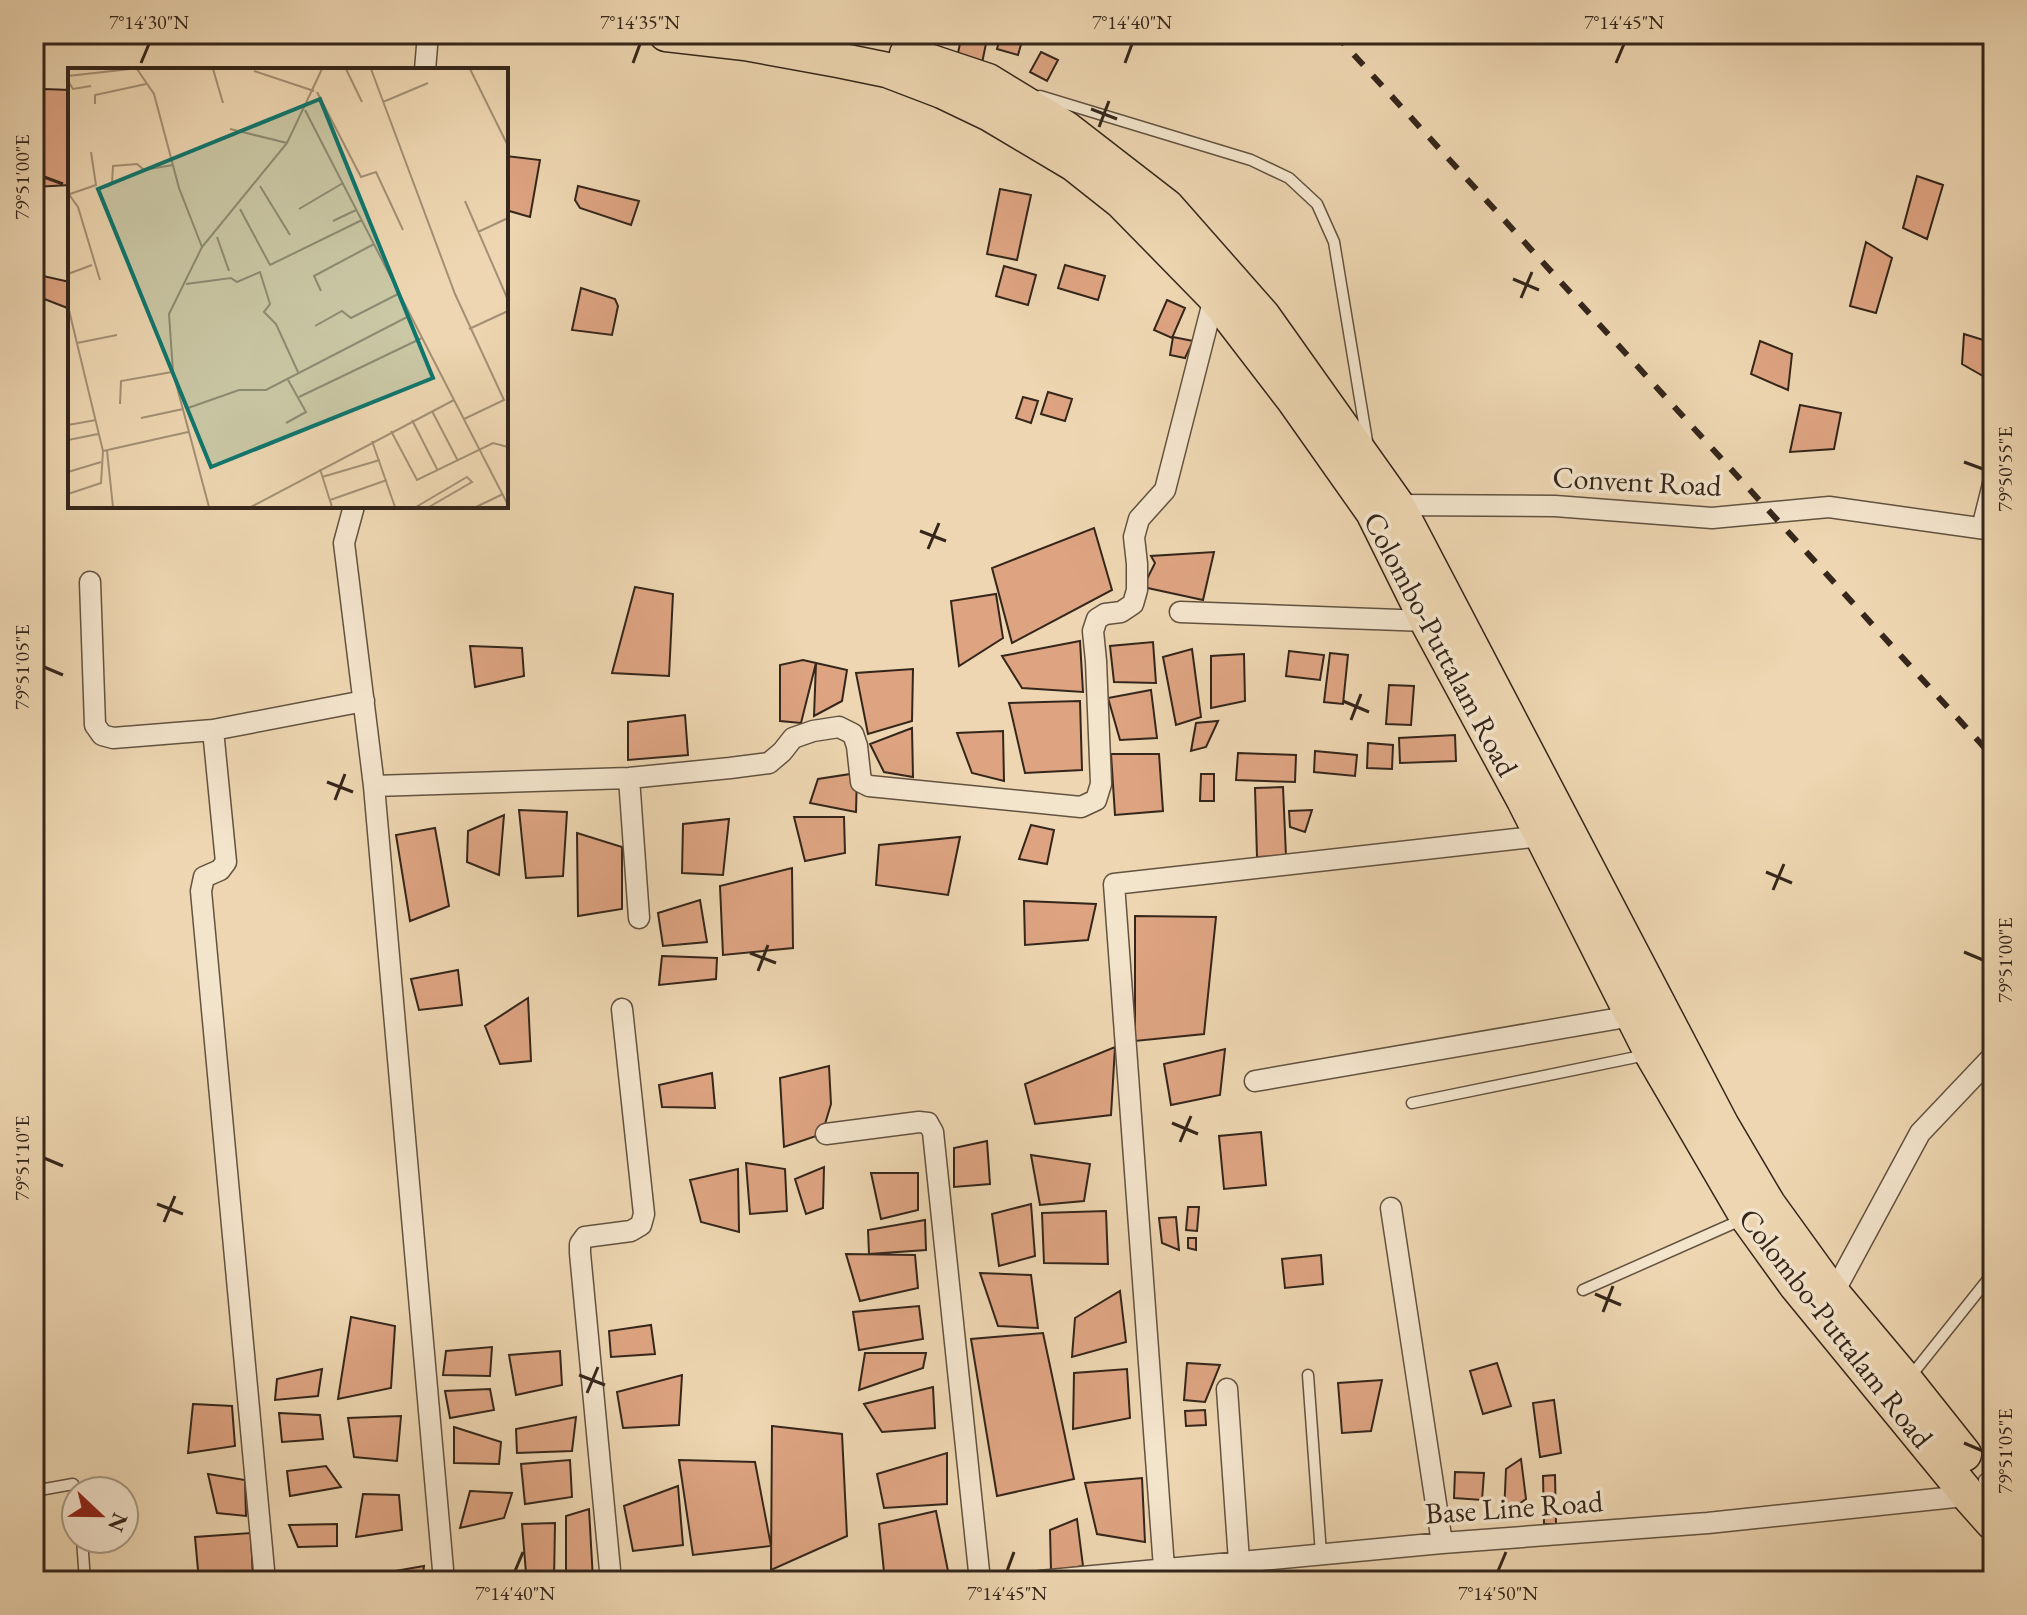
<svg xmlns="http://www.w3.org/2000/svg" width="2027" height="1615" font-family="'EB Garamond',serif">
<rect width="100%" height="100%" fill="#edd6b1"/>
<filter id="stains"><feTurbulence type="fractalNoise" baseFrequency=".0025" numOctaves="4"/><feColorMatrix values="0 0 0 0 .2 0 0 0 0 .09 0 0 0 0 .02 0 0 0 .5 -.17"/></filter>
<radialGradient id="worn" r=".72"><stop offset=".6" stop-color="#630" stop-opacity="0"/><stop offset="1" stop-color="#630" stop-opacity=".3"/></radialGradient>
<path fill="#dea482" stroke="#35261b" stroke-width="2" d="M962 34H988L982 63 957 58Z
M1001 34H1024L1018 55 997 49Z
M1041 52 1058 60 1047 81 1030 72Z
M44 89 70 90V185L34 187V134Z
M506 156 540 160 530 217 506 210Z
M1917 176 1943 185 1927 239 1903 228Z
M578 186 639 201 631 225 580 208 575 200Z
M1000 189 1031 195 1017 260 987 254Z
M1866 242 1892 258 1876 313 1850 306Z
M1065 265 1105 276 1098 300 1058 288Z
M1004 266 1036 275 1028 305 996 296Z
M34 274 70 282V309L34 295Z
M581 288 615 299 618 306 612 335 572 330Z
M1167 300 1185 308 1172 338 1154 330Z
M1964 334 1993 343V368L1990 380 1962 364Z
M1173 337 1193 341 1185 358 1170 355Z
M1760 341 1792 354 1788 390 1751 374Z
M1048 392 1072 399 1065 421 1041 414Z
M1023 397 1038 401 1031 423 1016 418Z
M1800 405 1841 413 1834 449 1790 452Z
M1094 528 1112 590 1012 643 992 568Z
M1214 552 1203 600 1143 587 1155 563 1151 556Z
M635 587 673 594 669 676 612 673Z
M996 594 1003 638 959 666 951 601Z
M1080 641 1083 692 1022 688 1002 656Z
M1153 642 1156 683 1114 682 1110 646Z
M470 646 522 648 524 676 475 687Z
M1192 649 1201 717 1176 725 1163 657Z
M1289 651 1324 655 1320 680 1286 676Z
M1330 653 1348 655 1343 704 1324 702Z
M1244 654 1245 701 1211 708V656Z
M803 660 816 663 801 723 780 721V665Z
M816 663 847 670 842 701 814 716Z
M913 669 912 721 868 734 856 673Z
M1389 685 1414 686 1411 725 1386 724Z
M1151 690 1157 738 1120 740 1108 698Z
M1080 701 1082 770 1025 773 1009 703Z
M685 715 688 755 628 760V722Z
M1218 721 1206 747 1191 751 1196 723Z
M912 728 913 777 884 772 870 744Z
M1003 731 1004 781 972 773 957 733Z
M1455 735 1456 761 1400 763 1399 738Z
M1368 743 1393 745 1392 769 1367 768Z
M1315 751 1357 755 1355 776 1314 772Z
M1238 753 1296 755 1295 782 1236 780Z
M1111 754H1159L1163 811 1115 815Z
M857 773 856 812 810 803 818 779Z
M1201 774H1214V801H1200Z
M1283 787 1286 856 1257 857 1255 788Z
M519 810 567 812 563 876 526 878Z
M1312 810 1305 832 1290 827 1289 811Z
M504 815 499 875 467 862 468 831Z
M794 817H844L845 853 805 861Z
M729 819 723 875 682 873 683 824Z
M1031 825 1054 830 1047 864 1019 859Z
M435 828 449 906 410 921 396 835Z
M577 833 622 847V909L578 916Z
M960 837 948 895 876 885 879 845Z
M792 868 793 948 723 955 720 886Z
M700 900 707 942 663 946 658 913Z
M1024 901 1096 904 1088 940 1025 945Z
M1135 916 1216 917 1204 1034 1135 1041Z
M662 956 717 958 716 979 659 985Z
M458 970 462 1005 419 1010 411 979Z
M528 998 531 1061 500 1064 485 1026Z
M1115 1047 1111 1115 1035 1124 1025 1084Z
M1225 1049 1220 1095 1171 1105 1164 1064Z
M829 1066 831 1104 822 1134 784 1147 780 1078Z
M712 1073 715 1108 662 1107 659 1085Z
M1261 1132 1266 1185 1224 1189 1219 1136Z
M987 1141 990 1184 954 1187V1148Z
M1031 1155 1090 1164 1084 1201 1040 1205Z
M746 1163 785 1169 787 1211 750 1214Z
M824 1167 823 1208 806 1214 795 1179Z
M738 1169 739 1232 701 1222 690 1180Z
M871 1173H918V1210L881 1219Z
M1031 1204 1035 1256 999 1266 992 1214Z
M1188 1207H1199L1197 1231 1186 1230Z
M1106 1211 1108 1264 1044 1263 1042 1213Z
M1176 1217 1179 1250 1162 1243 1159 1218Z
M925 1220 926 1250 869 1254 868 1230Z
M1188 1238H1196V1250L1188 1248Z
M846 1254 915 1255 918 1288 860 1301Z
M1321 1255 1323 1284 1285 1288 1282 1259Z
M980 1273 1031 1275 1038 1328 998 1326Z
M1120 1291 1126 1342 1072 1357 1075 1318Z
M919 1306 923 1339 859 1350 853 1312Z
M351 1317 395 1326 391 1388 338 1399Z
M651 1325 655 1354 611 1357 609 1331Z
M1043 1333 1074 1479 997 1496 971 1339Z
M492 1347 490 1376 443 1375 446 1351Z
M560 1351 562 1385 516 1395 509 1355Z
M865 1353H926L923 1368 859 1390Z
M1187 1363 1220 1365 1205 1402 1184 1400Z
M1497 1363 1511 1406 1483 1414 1470 1371Z
M322 1369 318 1396 275 1400 277 1379Z
M1127 1369 1130 1418 1073 1429 1074 1373Z
M682 1375 679 1425 623 1428 617 1392Z
M1382 1380 1371 1431 1342 1433 1338 1383Z
M933 1387 935 1428 882 1432 864 1404Z
M490 1389 494 1410 450 1418 445 1391Z
M1554 1400 1561 1453 1540 1457 1533 1403Z
M193 1404 232 1406 235 1446 188 1453Z
M1205 1410 1206 1425 1186 1426 1185 1411Z
M279 1413 320 1415 323 1439 282 1442Z
M401 1416 397 1461 354 1457 348 1418Z
M576 1417 572 1451 517 1453 516 1429Z
M772 1426 842 1434 847 1536 771 1570Z
M454 1427 501 1442 499 1464 454 1463Z
M947 1453V1504L884 1508 877 1474Z
M1521 1459 1526 1499 1504 1514 1506 1469Z
M570 1460 572 1497 525 1504 521 1464Z
M679 1460 755 1462 771 1546 693 1555Z
M326 1466 341 1487 290 1496 287 1471Z
M1455 1472 1484 1473 1482 1500 1454 1498Z
M208 1474 245 1480 246 1516 217 1513Z
M1555 1475 1556 1524H1544L1543 1476Z
M1142 1478 1145 1542 1097 1534 1085 1483Z
M678 1486 683 1545 633 1551 624 1506Z
M470 1491 512 1493 504 1518 460 1528Z
M363 1494 399 1495 402 1530 356 1537Z
M589 1509 593 1580 566 1581V1516Z
M936 1511 950 1581H885L879 1524Z
M1077 1519 1083 1566 1051 1571 1050 1530Z
M555 1523 554 1581 526 1573 522 1524Z
M337 1524V1546L298 1547 289 1525Z
M251 1533 253 1581H199L195 1537Z
M424 1566 422 1581H391L389 1572Z"/>
<g fill="none" stroke-linecap="round" stroke-linejoin="round">
<g stroke="#635240" stroke-width="13">
<path id="service" d="M1040 96 1251 160 1289 178 1317 204 1334 242 1367 441
M1412 1103 1646 1055
M1583 1290 1741 1220
M1308 1375 1321 1554
M1910 1377 1993 1273
M1984 1480 1993 1472
M34 1491 73 1484 78 1491
M34 1535 39 1581
M82 1539 85 1581"/>
</g>
<g stroke="#635240" stroke-width="23">
<path id="minor" d="M425 70 428 34
M354 506 344 543 374 786 444 1581
M1392 506 1397 505 1555 506 1712 518 1829 507 1993 530
M1982 528 1993 484
M90 582 95 725 102 735 113 738 213 730 364 701
M1180 612 1427 621
M213 730 226 862 220 870 204 877 201 891 265 1581
M629 778 639 918
M374 786 629 778 730 768 769 763 782 752 793 738 813 731 839 727 853 734 857 746 861 782 869 786 1081 807 1096 800 1101 784 1096 661 1093 631 1097 619 1105 614 1121 612 1133 604 1137 590V564L1134 537 1139 519 1165 490 1215 294
M1255 1081 1632 1016
M826 1134 919 1122 928 1123 933 1132 980 1581
M1391 1208 1442 1543
M1833 1294 1920 1133 1993 1056
M1227 1389 1239 1561
M1164 1568 1114 884 1542 836
M611 1581 580 1253V1244L585 1237 631 1231 641 1225 644 1214 622 1009
M1040 1581 1442 1543 1708 1523 1993 1493"/>
</g>
<g stroke="#35261b" stroke-width="37">
<path id="trunk" d="M666 34 745 43 838 60 887 70 942 91 990 114 1074 164 1122 202 1214 296 1294 400 1373 512 1427 621 1524 800 1652 1054 1747 1217 1796 1285 1969 1496 1993 1523
M907 54 988 81 1065 128 1167 207 1263 316 1397 505 1722 1126 1768 1204 1833 1294 1906 1381 1964 1454"/>
</g>
<use href="#service" stroke="#f3e4cc" stroke-width="10"/>
<use href="#minor" stroke="#f3e4cc" stroke-width="20"/>
<use href="#trunk" stroke="#edd6b1" stroke-width="34"/>
<path stroke="#35261b" stroke-width="6" stroke-dasharray="14 14" stroke-linecap="butt" d="M1335 34 1993 757"/>
</g>
<path fill="none" stroke="#35261b" stroke-width="3" d="M141 63 149 44M633 63 640 44M1125 63 1132 44M1616 63 1624 44M1091 109 1117 119M1099 127 1109 101M44 177 63 184M1513 279 1539 290M1521 298 1532 272M1964 462 1983 469M920 531 946 541M928 549 939 523M44 667 63 675M1343 701 1369 712M1351 720 1361 694M327 782 353 792M335 800 345 774M1766 872 1792 883M1773 890 1784 864M1964 952 1983 960M750 953 776 963M758 971 768 945M1172 1123 1198 1134M1180 1142 1191 1116M44 1158 63 1166M157 1204 183 1214M164 1222 175 1196M1595 1294 1621 1305M1603 1312 1613 1286M579 1375 605 1385M587 1393 598 1367M1964 1443 1983 1451M515 1571 523 1552M1007 1571 1014 1552M1498 1571 1506 1552"/>
<g text-anchor="middle" dominant-baseline="central" stroke-width="7" stroke-linejoin="round" paint-order="stroke">
<g font-size="30" fill="#35261b" stroke="#f3e4cc">
<text transform="translate(1637 481) rotate(3)">Convent Road</text>
<text transform="translate(1441 644) rotate(62)">Colombo-Puttalam Road</text>
<text transform="translate(1836 1328) rotate(52)">Colombo-Puttalam Road</text>
<text transform="translate(1514 1507) rotate(-4)">Base Line Road</text>
</g>
</g>
<g transform="translate(68 68)">
<rect width="440" height="440" fill="#edd6b1"/>
<path fill="none" stroke="#a39075" stroke-width="2" d="M69 1 86 26 111 120 134 179M145 1 155 35M278 1 294 34M303 1 387 226 436 332 396 351M402 1 440 78M186 3 246 23M0 8 62 1M0 13 5 21 23 18M249 24 293 109 308 104 335 162M315 34 360 15M27 36V27L78 16M237 42 440 437M162 61 219 75M192 118 222 167M39 119 44 116 45 98 69 96 76 102 105 97M0 125 10 139 32 212M2 126 28 117 23 84M397 133 440 232M172 141 202 197 294 152M231 141 275 115M265 153 288 142M410 164 440 150M149 169 161 203M0 206 24 197M118 216 163 210 169 214 192 204 202 236 196 244 208 256 230 304M253 223 246 208 306 176M0 238 35 383 33 415 0 426M247 258 274 243 283 250 332 225M401 261 440 243M9 275 49 267M231 329 354 270M52 336 53 313 104 304M120 340 171 322H198L343 247M364 343 390 393M73 350 115 341M344 352 370 403M218 355 238 344 219 310M0 357 28 352M323 363 349 412 425 375 440 379M0 372 30 366M304 373 327 439M35 383 120 364M39 383 45 439M252 401 264 439M0 404 33 394M254 409 312 392M262 432 319 412M141 439 105 304 101 246 134 179 219 75 254 1M183 439 386 332M348 439 399 409 404 414 361 439M408 439 435 426"/>
<path fill="#0f766e" fill-opacity="0.15" stroke="#0f766e" stroke-width="4" d="M252 31 365 310 143 399 30 121Z"/>
<rect width="440" height="440" fill="none" stroke="#35261b" stroke-width="4"/>
</g>
<rect width="2027" height="1615" fill="none" stroke="#edd6b1" stroke-width="88"/>
<g transform="translate(100 1515) rotate(112)"><circle r="38" fill="#f3e4cc" stroke="#a79885" stroke-width="2"/>
<path d="M0-6L14 30L0 20L-14 30Z" fill="#8f2418"/>
<text y="-12" font-size="22" font-weight="bold" text-anchor="middle" fill="#35261b">N</text>
</g>
<rect x="44" y="44" width="1939" height="1527" fill="none" stroke="#35261b" stroke-width="3"/>
<g font-size="20" text-anchor="middle" fill="#35261b">
<text x="149" y="29">7°14'30"N</text>
<text x="640" y="29">7°14'35"N</text>
<text x="1132" y="29">7°14'40"N</text>
<text x="1624" y="29">7°14'45"N</text>
<text transform="translate(22 177) rotate(-90)" y="7">79°51'00"E</text>
<text transform="translate(2005 469) rotate(-90)" y="7">79°50'55"E</text>
<text transform="translate(22 667) rotate(-90)" y="7">79°51'05"E</text>
<text transform="translate(2005 960) rotate(-90)" y="7">79°51'00"E</text>
<text transform="translate(22 1158) rotate(-90)" y="7">79°51'10"E</text>
<text transform="translate(2005 1451) rotate(-90)" y="7">79°51'05"E</text>
<text x="515" y="1600">7°14'40"N</text>
<text x="1007" y="1600">7°14'45"N</text>
<text x="1498" y="1600">7°14'50"N</text>
</g>
<rect width="100%" height="100%" filter="url(#stains)"/>
<rect width="100%" height="100%" fill="url(#worn)"/>
</svg>
